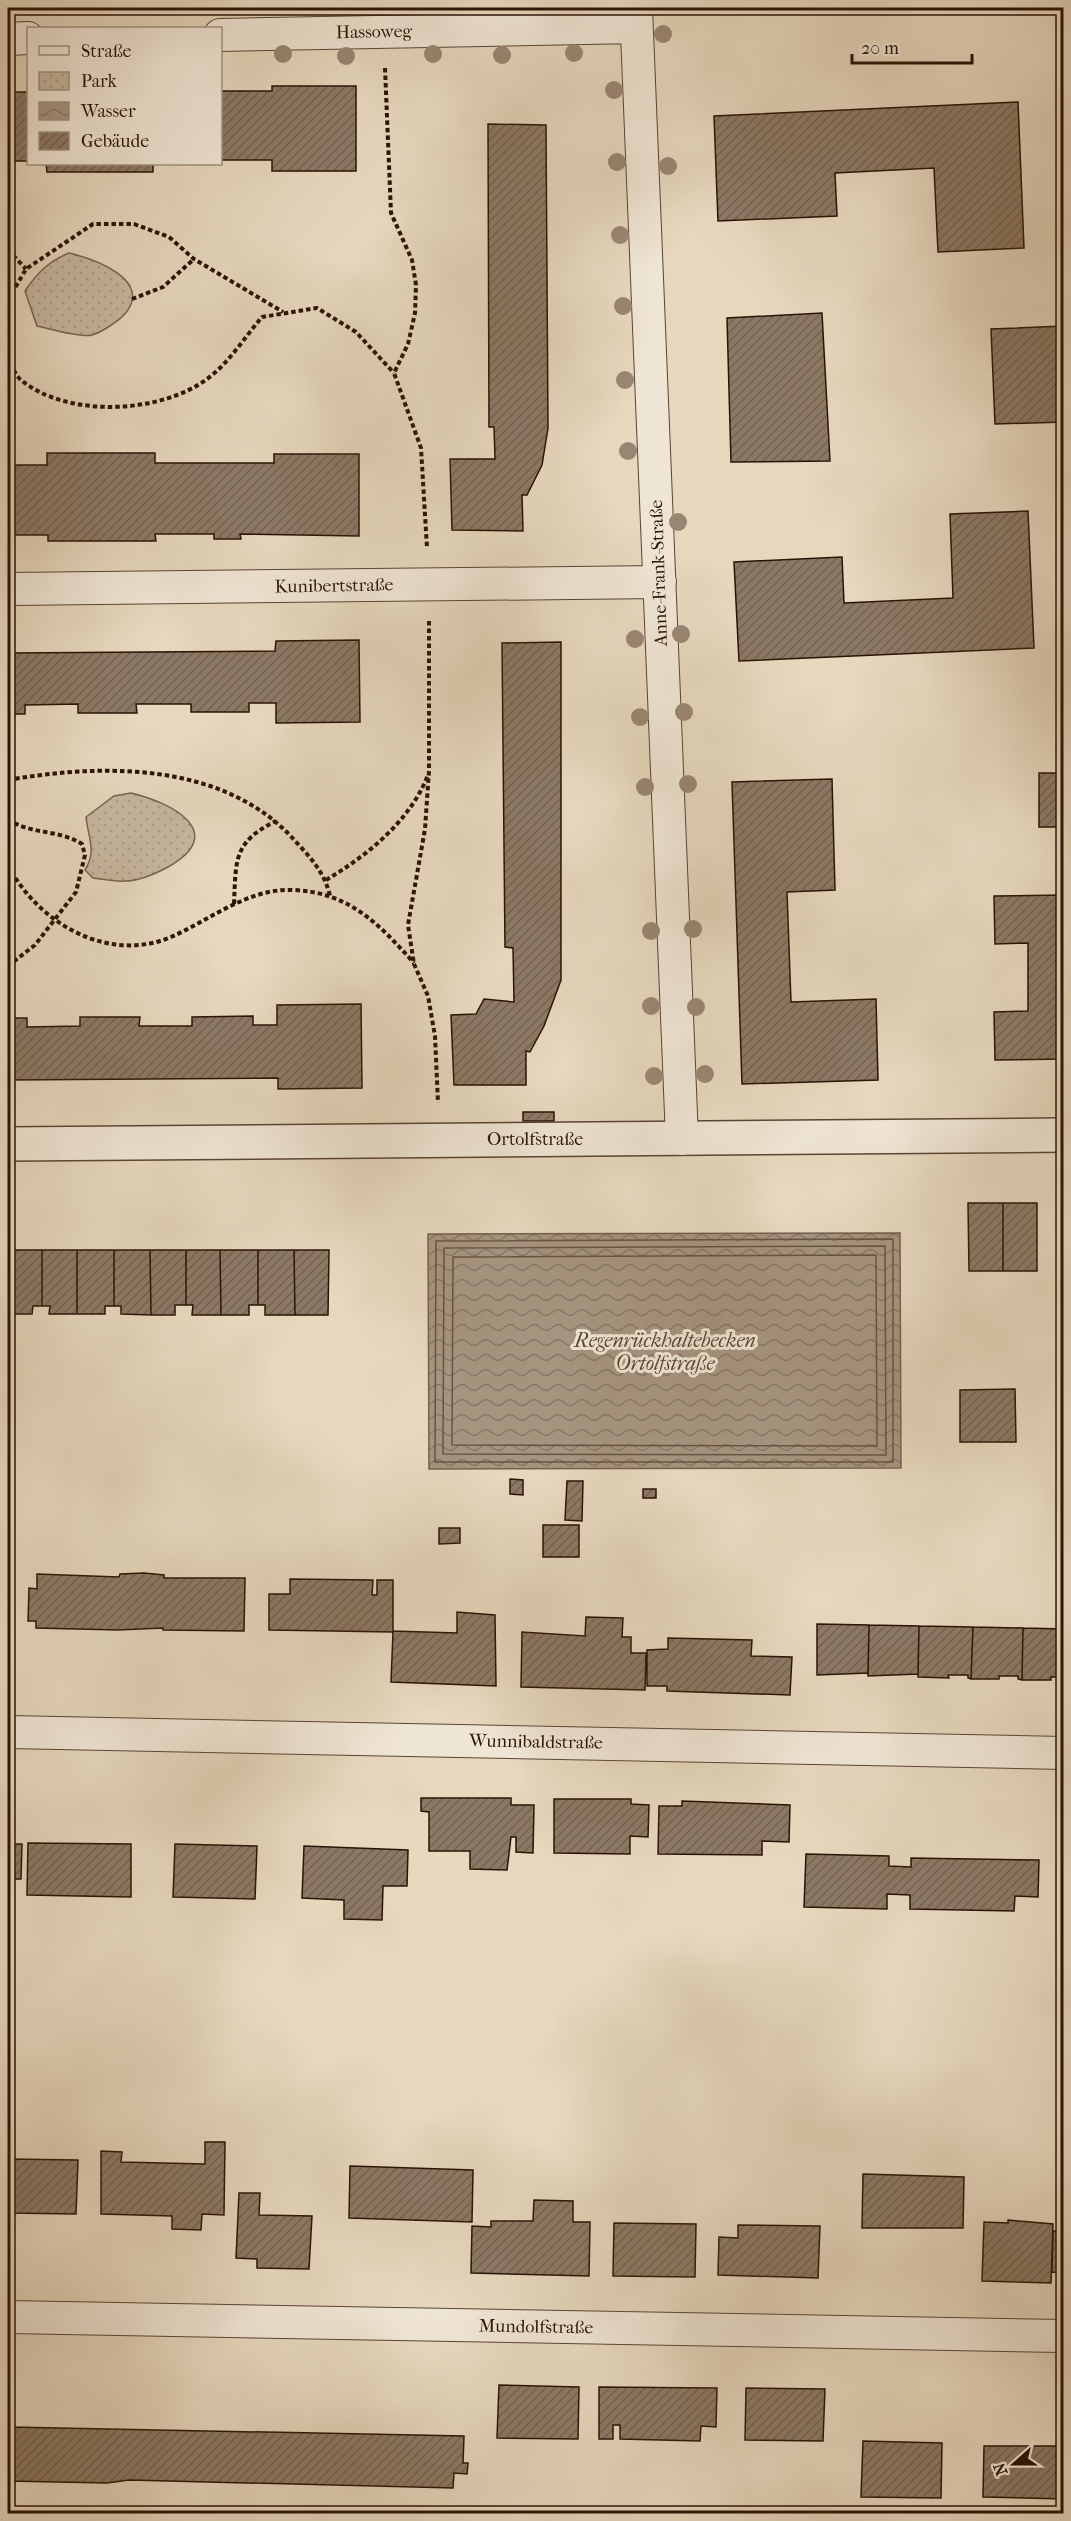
<svg xmlns="http://www.w3.org/2000/svg" width="1071" height="2521" font-family="'IM FELL French Canon',serif">
<defs>
<pattern id="park-dots" width="8" height="8" patternUnits="userSpaceOnUse" patternTransform="scale(1.5)"><rect width="8" height="8" fill="#c6b69e"/><path d="M2 2h.1M6 6h.1" fill="none" stroke="#aa9c87" stroke-width="1.8" stroke-linecap="round"/></pattern>
<pattern id="water-waves" width="16" height="10" patternUnits="userSpaceOnUse" patternTransform="scale(1.5)"><rect width="16" height="10" fill="#a6947f"/><path d="M0 5q4-4 8 0t8 0" fill="none" stroke="#877866"/></pattern>
<pattern id="building-hatch" width="6" height="6" patternUnits="userSpaceOnUse" patternTransform="scale(1.5)"><rect width="6" height="6" fill="#8c7965"/><path d="M-1 1l2-2M0 6l6-6M5 7l2-2" fill="none" stroke="#736251"/></pattern>
</defs>
<rect width="100%" height="100%" fill="#e6d7bd"/>
<filter id="stains"><feTurbulence type="fractalNoise" baseFrequency=".00333" numOctaves="4"/><feColorMatrix values="0 0 0 0 .2 0 0 0 0 .09 0 0 0 0 .02 0 0 0 .5 -.17"/></filter>
<radialGradient id="worn" r=".72"><stop offset=".6" stop-color="#630" stop-opacity="0"/><stop offset="1" stop-color="#630" stop-opacity=".3"/></radialGradient>
<path fill="url(#park-dots)" stroke="#786452" stroke-width="1.5" d="M69 253C94 259 155 280 124 315 117 322 102 332 92 335 80 338 51 329 37 326L25 291C37 273 49 261 69 253Z
M131 793C170 802 230 832 168 867 155 874 140 881 125 881 114 882 103 879 93 878L85 870C97 851 88 837 86 817L114 796Z"/>
<path fill="url(#water-waves)" stroke="#75604f" stroke-width="1.5" d="M900 1233 901 1468 429 1469 428 1234Z"/>
<g fill="none" stroke-linecap="round" stroke-linejoin="round">
<path stroke="#685442" stroke-width="1.5" d="M893 1239V1462H435L436 1241Z
M885 1246 886 1455 443 1454 444 1248Z
M876 1255 877 1446 452 1445 453 1257Z"/>
</g>
<path fill="url(#building-hatch)" stroke="#2b1306" stroke-width="1.5" d="M984 8H1064V10L984 12Z
M272 86H356V171H272V160H220V91H272Z
M8 92H28V161H8Z
M1018 102 1024 248 938 252 934 168 835 173 837 216 718 221 714 116Z
M488 124 546 125 548 428 542 465 527 495H522L523 531 452 530 450 459H495L494 427H489Z
M46 164H153V172H47Z
M822 313 830 461 731 462 727 318Z
M1064 326V422L995 424 991 329Z
M47 453H155V463H274V454H359V536L240 534 241 539H214V534H155L156 541H48V535H8V465H47Z
M1028 511 1034 648 739 661 734 562 842 557 844 603 953 598 950 514Z
M359 640 360 722 276 723V703H249V712H191V704H136L137 713H78V704L25 705V714H8V653L275 651 276 641Z
M561 642V980L544 1026 530 1052 526 1051V1085H454L451 1015 476 1014 484 999 514 1002 513 948 505 947 502 643Z
M1039 773H1064V827H1039Z
M832 779 835 890 787 892 791 1002 876 999 878 1080 742 1084 732 782Z
M1064 895V1059L995 1060 994 1012 1028 1011V943L995 944 994 896Z
M361 1004 362 1088 278 1089V1078L8 1080V1018H27V1027L80 1026V1017H140L139 1026H192V1017L253 1016V1025H277V1005Z
M523 1112H554V1121H523Z
M968 1203H1003V1271H969Z
M1003 1203H1037V1271H1003Z
M8 1250H42V1306H33L32 1314H8Z
M42 1250H77V1314H49L50 1306H42Z
M77 1250H114V1306H105V1314H77Z
M114 1250H150L151 1315 121 1314V1306H114Z
M150 1250H186V1305H175V1315H151Z
M186 1250H220L221 1315H192L193 1305H186Z
M220 1250H258V1305H249V1315H221Z
M258 1250H294L295 1315H265V1305H258Z
M294 1250H329L328 1315H295Z
M1015 1389 1016 1442H960V1390Z
M510 1479 523 1480V1495L510 1494Z
M567 1481H583L582 1521 565 1520Z
M643 1489H656V1498H643Z
M543 1525H579V1557H543Z
M439 1528H460V1543L439 1544Z
M8 1555H11L9 1626H8Z
M144 1573 164 1575V1578H245L244 1631 163 1630V1628L118 1630 36 1628V1621H28L29 1588 37 1589V1574L119 1577 120 1574Z
M290 1579 373 1580 372 1595H377V1580H393V1631L457 1633V1612L495 1615 496 1686 391 1682 393 1632 269 1630V1594H290Z
M586 1617 623 1618 622 1637H631V1653H646L645 1690 521 1687 522 1632 585 1636Z
M817 1624 869 1625 868 1673 817 1675Z
M869 1625 919 1626 918 1674 868 1676Z
M919 1626 973 1627 971 1679 968 1678V1675H948L949 1678 918 1677Z
M973 1627 1023 1628 1022 1680 1018 1679V1676H999V1679H971Z
M1023 1628 1064 1629V1677H1051V1680H1022Z
M668 1638 752 1640 751 1656 792 1657 790 1695 667 1691V1686H647V1650L668 1649Z
M421 1798H511V1805H534L533 1853 516 1852V1837H511L507 1870 470 1869V1851H429V1812L421 1811Z
M554 1799H631V1804L649 1805 648 1837 630 1836V1854L554 1853Z
M682 1801 790 1805 789 1842 762 1841V1855L658 1854 659 1806H682Z
M28 1843 131 1844V1897L27 1895Z
M8 1844H22L21 1879H8Z
M175 1844 257 1846 255 1899 173 1897Z
M304 1846 408 1850 407 1886H383L382 1920 344 1919V1900L302 1898Z
M806 1854 889 1856V1866L911 1867V1858L1039 1860 1038 1897 1015 1896 1014 1911 910 1909V1895L887 1894V1909L804 1907Z
M205 2142H225L224 2215 202 2214 201 2230 172 2229V2216L101 2214V2151L122 2152 121 2162 205 2164Z
M8 2159 78 2160 76 2214 8 2213Z
M350 2166 473 2170 472 2222 349 2218Z
M863 2174 964 2177 963 2228H862Z
M239 2193H260L259 2215 312 2216 309 2269 257 2268V2259L236 2258Z
M534 2200 573 2201V2222H590L589 2276 471 2273 472 2226 491 2227V2221H533Z
M1008 2220 1053 2224 1051 2283 982 2281 984 2222 1008 2223Z
M614 2223 696 2224 695 2277 613 2276Z
M738 2225 820 2226 818 2278 718 2275 719 2237 738 2238Z
M1053 2231H1064V2273L1052 2272Z
M499 2385 579 2387 578 2439 497 2438Z
M599 2387 717 2388 716 2427 701 2426 700 2441 620 2439V2425H613V2439H599Z
M746 2388 825 2389 823 2441 745 2440Z
M9 2427 464 2436 463 2463H468L467 2474 454 2473 453 2488 129 2480 107 2483 8 2481Z
M863 2441 942 2443 941 2498 861 2497Z
M984 2446H1064V2499L983 2497Z"/>
<g fill="none" stroke-linecap="round" stroke-linejoin="round">
<g stroke="#5a4434" stroke-width="34">
<path id="minor" d="M636 8 682 1139
M220 35 636 27
M8 39 28 38
M8 589 660 582
M8 1732 1064 1753
M8 2317 1064 2336"/>
</g>
<g stroke="#5a4434" stroke-width="36">
<path id="tertiary" d="M8 1144 1064 1135"/>
</g>
<path stroke="#2b1306" stroke-width="4" stroke-dasharray="4.5 3" stroke-linecap="butt" d="M385 68 391 213 412 260 416 285 415 313 408 344 394 373 421 448 427 548
M8 250 26 269
M132 299 163 287 194 259
M8 300 26 269 93 224H134L169 237 194 259 283 312
M8 356C11 364 15 375 21 380 67 418 160 414 207 379 228 364 245 337 262 317L317 308 356 332 394 373
M429 621V771L425 829 408 925 414 964 428 996 435 1036 438 1103
M8 780C105 763 227 762 297 843 312 859 325 874 330 896
M8 819C30 835 59 829 82 844L85 855 76 892 35 945 8 966
M8 865C37 922 107 964 171 937 210 920 248 888 293 890 349 892 379 924 414 963
M326 880C368 855 410 821 428 775
M234 904C236 860 233 842 276 821"/>
<use href="#minor" stroke="#efe5d4" stroke-width="32"/>
<use href="#tertiary" stroke="#efe5d4" stroke-width="33"/>
</g>
<g fill="#998672">
<circle cx="663" cy="34" r="9"/>
<circle cx="574" cy="53" r="9"/>
<circle cx="283" cy="54" r="9"/>
<circle cx="433" cy="54" r="9"/>
<circle cx="502" cy="55" r="9"/>
<circle cx="346" cy="56" r="9"/>
<circle cx="614" cy="90" r="9"/>
<circle cx="617" cy="162" r="9"/>
<circle cx="668" cy="166" r="9"/>
<circle cx="620" cy="235" r="9"/>
<circle cx="623" cy="306" r="9"/>
<circle cx="625" cy="380" r="9"/>
<circle cx="628" cy="451" r="9"/>
<circle cx="678" cy="522" r="9"/>
<circle cx="681" cy="634" r="9"/>
<circle cx="635" cy="639" r="9"/>
<circle cx="684" cy="712" r="9"/>
<circle cx="640" cy="717" r="9"/>
<circle cx="688" cy="784" r="9"/>
<circle cx="645" cy="787" r="9"/>
<circle cx="693" cy="929" r="9"/>
<circle cx="651" cy="931" r="9"/>
<circle cx="651" cy="1006" r="9"/>
<circle cx="696" cy="1007" r="9"/>
<circle cx="705" cy="1074" r="9"/>
<circle cx="654" cy="1076" r="9"/>
</g>
<g text-anchor="middle" dominant-baseline="central" stroke-width="6" stroke-linejoin="round" paint-order="stroke">
<g font-size="18" fill="#2b1306" stroke="#efe5d4">
<text transform="translate(374 32) rotate(-1)">Hassoweg</text>
<text transform="translate(659 573) rotate(-92)">Anne-Frank-Straße</text>
<text transform="translate(334 586) rotate(-1)">Kunibertstraße</text>
<text x="535" y="1139">Ortolfstraße</text>
<text transform="translate(536 1742) rotate(1)">Wunnibaldstraße</text>
<text transform="translate(536 2327) rotate(1)">Mundolfstraße</text>
</g>
<g font-size="20" font-style="italic" fill="#5c4736" stroke="#efe5d4">
<text x="665" y="1340">Regenrückhaltebecken<tspan x="665" dy="23">Ortolfstraße</tspan></text>
</g>
</g>
<rect width="1071" height="2521" fill="none" stroke="#e6d7bd" stroke-width="30"/>
<rect x="9" y="9" width="1053" height="2503" fill="none" stroke="#2b1306" stroke-width="3"/>
<rect x="15" y="15" width="1041" height="2491" fill="none" stroke="#2b1306" stroke-width="1.5"/>
<rect x="27" y="27" width="195" height="138" fill="#efe5d4" stroke="#a19182" stroke-width="1.5"/>
<rect x="39" y="46" width="30" height="9" fill="#efe5d4" stroke="#a19182" stroke-width="1.5"/>
<text x="81" y="57" font-size="18" fill="#2b1306">Straße</text>
<rect x="39" y="72" width="30" height="18" fill="url(#park-dots)" stroke="#a19182" stroke-width="1.5"/>
<text x="81" y="87" font-size="18" fill="#2b1306">Park</text>
<rect x="39" y="102" width="30" height="18" fill="url(#water-waves)" stroke="#a19182" stroke-width="1.5"/>
<text x="81" y="117" font-size="18" fill="#2b1306">Wasser</text>
<rect x="39" y="132" width="30" height="18" fill="url(#building-hatch)" stroke="#a19182" stroke-width="1.5"/>
<text x="81" y="147" font-size="18" fill="#2b1306">Gebäude</text>
<g transform="translate(1014 2464) rotate(249)" stroke="#efe5d4" stroke-width="4.5" paint-order="stroke">
<path d="M0-4.5L10 22L0 15L-10 22Z" fill="#2b1306"/>
<text y="-9" font-size="16" font-weight="bold" text-anchor="middle" fill="#2b1306">N</text>
</g>
<path d="M852 54v9h120v-9" fill="none" stroke="#2b1306" stroke-width="3"/>
<text x="861" y="54" font-size="18" fill="#2b1306" stroke="#efe5d4" stroke-width="4.5" paint-order="stroke">20 m</text>
<rect width="100%" height="100%" filter="url(#stains)"/>
<rect width="100%" height="100%" fill="url(#worn)"/>
</svg>
